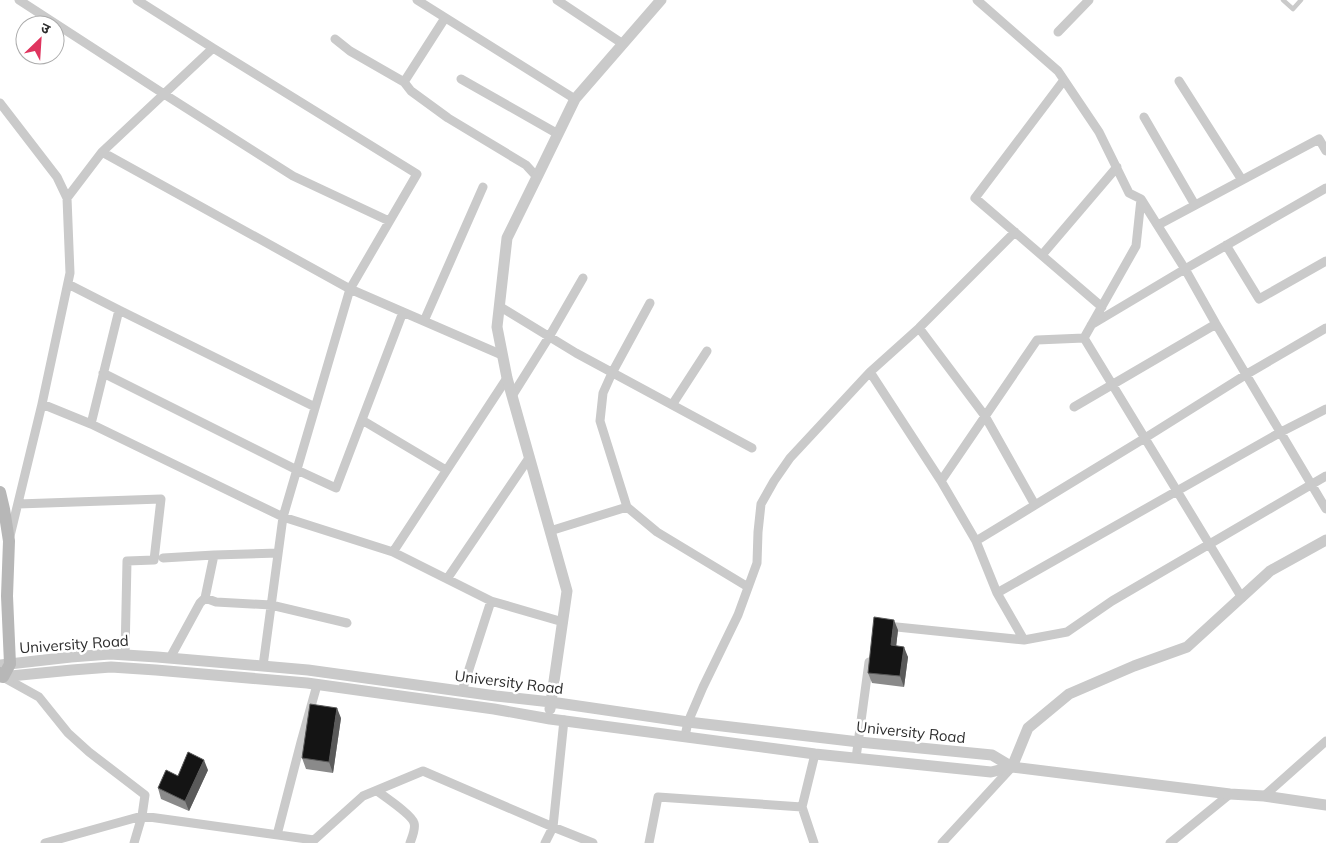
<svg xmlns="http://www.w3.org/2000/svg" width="1326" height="843" font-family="Mulish,'Noto Sans Devanagari',sans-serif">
<rect width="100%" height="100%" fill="#fff"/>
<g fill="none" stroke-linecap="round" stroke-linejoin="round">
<path stroke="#cacaca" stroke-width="4.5" d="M1283 0 1293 9 1301 0"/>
<path stroke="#cacaca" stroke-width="9" d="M19 0 164 94 293 176 389 221
M137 0 213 48
M417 0 575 99
M557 0 623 44
M977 0 1058 71 1099 132 1129 193 1141 199 1185 269 1216 324 1326 509
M1058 32 1089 0
M335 39 350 51 404 82 411 91 448 118 526 165 537 177
M461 79 558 134
M1064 80 975 198 1102 307
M1179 81 1242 180
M404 82 445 18
M0 103 57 177 67 198 102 152
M1144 117 1195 205
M1141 199 1136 246 1084 338 1242 598
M1158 225 1319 139 1326 151
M1226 245 1259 299 1326 261
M1042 255 1117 167
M68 284 119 310
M650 303 612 373 603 393 600 421 627 507 657 532 748 587
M499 306 576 353 752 448
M424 321 483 187
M1091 325 1185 269 1326 188
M919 328 985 416 1035 505
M1084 338 1037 340 941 481 976 541 1145 438 1247 374 1326 328
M103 373 297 470 336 488 403 312
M507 378 393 552 447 579 529 458
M512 396 549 337 583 278
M42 404 91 424
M672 405 707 351
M315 407 119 310 91 424 283 517 393 552
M1074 407 1216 324
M362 420 446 470
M941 481 870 372 919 328 1015 232
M18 504 161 499 154 560 127 561 125 655
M550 531 627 507
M10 536 42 404 70 273 67 198
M976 541 997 593 1281 432 1326 409
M163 558 214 555 278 553
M447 579 491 601 563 622
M205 598 216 602 271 605 347 623
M887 626 1024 640 997 593
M1024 640 1067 632 1112 601 1326 476
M170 658 200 603 205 598 214 555
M263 666 283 517 350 289 417 174 213 48 102 152 350 289 502 355
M3 677 39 697 68 733 89 752 145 795 142 816 134 843
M462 691 491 601
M685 736 688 722 703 687 738 615 757 563 758 532 761 504 774 481 790 458 870 372
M856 758 869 662
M377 791C385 797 412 815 414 823 416 829 412 837 410 843
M1264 796 1326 741
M277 835 301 742 317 685
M45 843 142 816 314 840 363 796 423 771 553 827 564 720
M545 843 553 827 593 843
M649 843 658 797 802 807
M814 843 802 807 815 754
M942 843 1012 767
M1170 843 1230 794"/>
<path stroke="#cacaca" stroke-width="11" d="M0 665 71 657 110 654 157 657 308 670 496 696 551 702 688 722 859 742 992 755 1012 767
M0 677 72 670 111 667 156 670 307 683 494 709 550 719 815 754 991 772 1012 767 1230 794 1264 796 1326 805
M550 709 567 591 507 378 497 327 507 238 537 177 575 99 661 0
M1012 767 1028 728 1069 694 1134 666 1187 647 1270 571 1326 540"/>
<path stroke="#b7b7b7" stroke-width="12" d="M0 492 4 509 9 541 7 596 10 664 3 677 0 673"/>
</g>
<path fill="#8a8a8a" d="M898 630 896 646 908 657 904 687 872 683 868 673Z
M341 718 333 773 306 769 302 758Z
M208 770 189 811 161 799 158 788Z"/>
<path fill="#5a5a5a" d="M894 620 898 630 895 656 891 645Z
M904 647 908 657 904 687 900 676Z
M337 708 341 718 333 773 329 762Z
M204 760 208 770 189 811 185 801Z"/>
<path fill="#141414" stroke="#5a5a5a" d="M874 617 894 620 891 645 904 647 900 676 868 673Z
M310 704 337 708 329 762 302 758Z
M188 752 204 760 185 801 158 788 166 770 178 776Z"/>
<g text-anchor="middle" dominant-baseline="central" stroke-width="5" stroke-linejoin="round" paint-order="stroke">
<g font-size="15" fill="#2d2d2d" stroke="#fff">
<text transform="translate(74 644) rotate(-4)">University Road</text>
<text transform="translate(509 682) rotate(7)">University Road</text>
<text transform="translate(911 732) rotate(6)">University Road</text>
</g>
</g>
<g transform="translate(40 40) rotate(25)"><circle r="24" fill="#ffffff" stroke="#ababab"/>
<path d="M0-4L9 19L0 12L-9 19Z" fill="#df345e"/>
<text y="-8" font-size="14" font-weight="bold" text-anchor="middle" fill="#2d2d2d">उ</text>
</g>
</svg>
